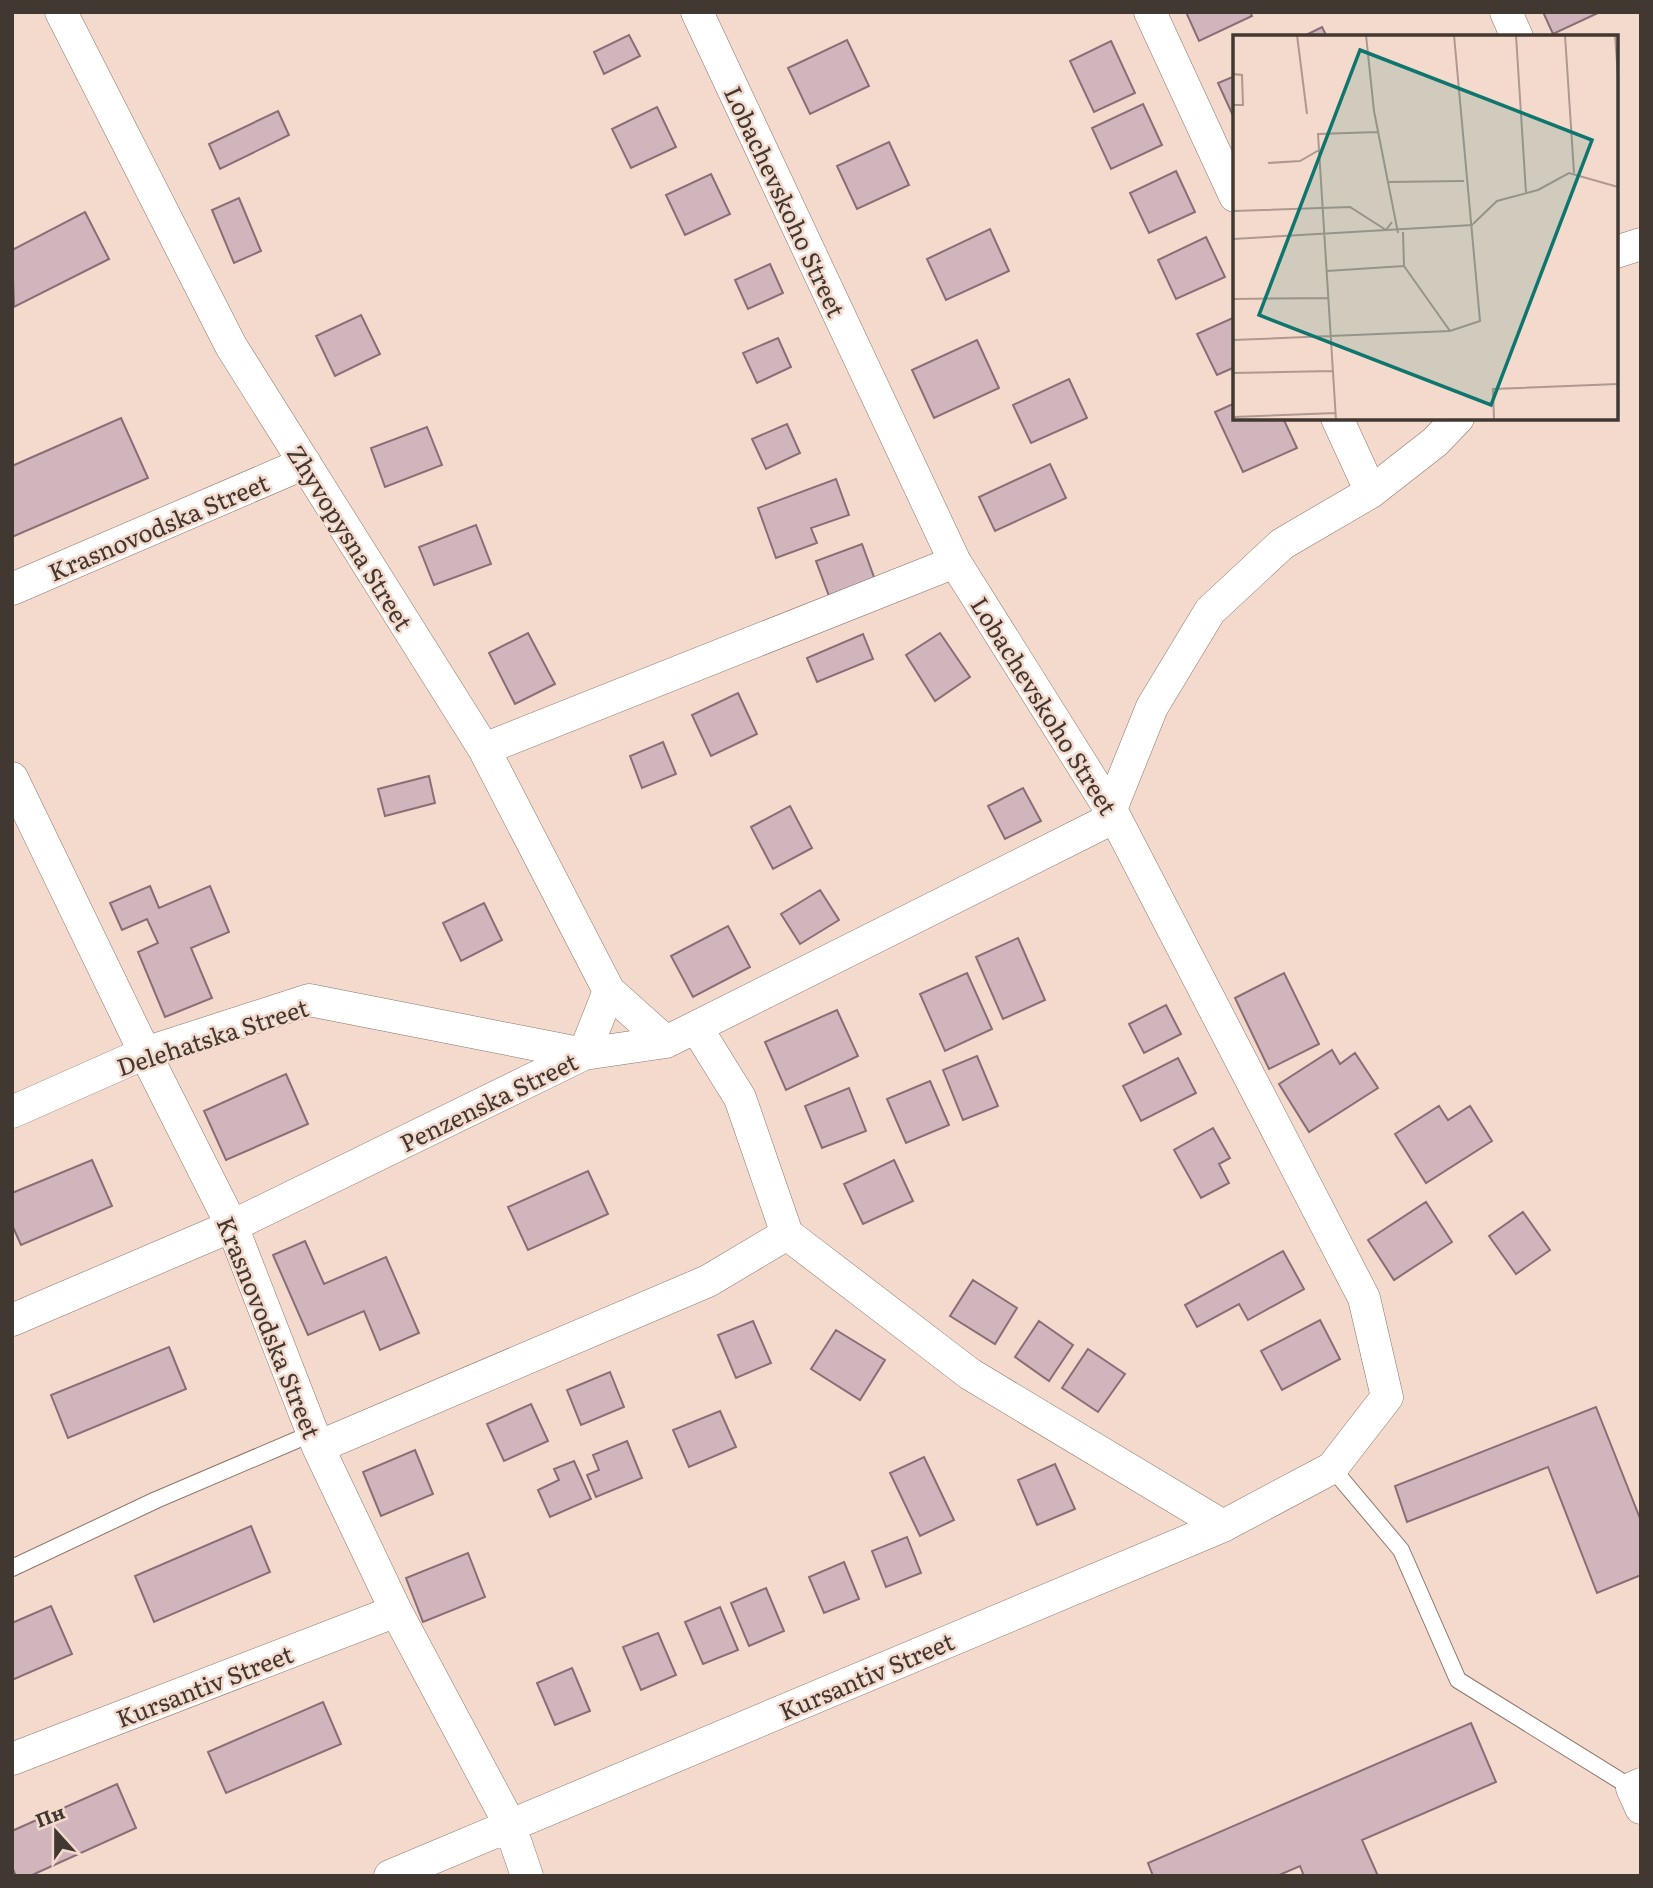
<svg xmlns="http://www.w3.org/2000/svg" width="1653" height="1888" font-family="Literata,serif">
<rect width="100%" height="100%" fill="#f4dacd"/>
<path fill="#d1b5bd" stroke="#886e76" stroke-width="2" d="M1186 12H1250L1252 16 1199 41Z
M1543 12H1600L1553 34Z
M1322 27 1327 37H1302Z
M629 35 640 56 604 74 594 52Z
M847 40 869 86 810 114 788 68Z
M1111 41 1135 93 1094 112 1070 61Z
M1235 76V120L1218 83Z
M1143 104 1162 145 1111 169 1092 128Z
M657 107 676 147 631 168 612 129Z
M278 111 289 135 220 169 209 144Z
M889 142 909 185 857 209 837 166Z
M1176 171 1195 212 1149 233 1130 193Z
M711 174 730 214 685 235 666 195Z
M239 198 261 251 234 263 212 210Z
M85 212 109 259 14 307 12 250Z
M990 229 1009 271 946 300 927 259Z
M1206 237 1225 277 1176 299 1158 260Z
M770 264 783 293 748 309 735 280Z
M361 315 380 354 335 376 316 336Z
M1235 317V367L1217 375 1197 334Z
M778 338 791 367 757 383 743 353Z
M977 340 999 388 934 418 912 370Z
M1069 379 1087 418 1031 443 1013 405Z
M1235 403V418H1283L1297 448 1243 472 1215 412Z
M121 418 148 478 12 537V466Z
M787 424 800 453 766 469 752 439Z
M427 427 442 465 385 487 371 448Z
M1050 464 1066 498 995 531 979 497Z
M836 479 849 515 811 528 817 543 776 558 758 508Z
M476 525 491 564 434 585 419 547Z
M862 544 875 580 829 596 816 561Z
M528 633 555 684 515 704 489 653Z
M940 633 970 677 935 701 906 655Z
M863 634 873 659 817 682 807 658Z
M738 693 757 734 711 756 692 715Z
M663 742 676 774 642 788 630 756Z
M429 776 435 803 385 816 378 789Z
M1023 788 1041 821 1005 839 988 806Z
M790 806 812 848 773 869 751 827Z
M150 886 159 908 210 886 229 932 191 948 212 998 165 1017 138 952 158 943 147 919 122 930 110 903Z
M820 890 839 920 800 944 781 914Z
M484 903 502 940 461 961 443 923Z
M728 926 750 967 693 997 671 956Z
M1018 938 1045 1000 1003 1019 976 957Z
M967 973 992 1029 945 1051 920 994Z
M1284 973 1319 1044 1269 1069 1235 998Z
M1166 1005 1181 1034 1144 1053 1129 1024Z
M837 1010 858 1056 786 1090 765 1042Z
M1332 1050 1340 1064 1355 1053 1378 1088 1309 1132 1279 1084Z
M977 1056 998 1106 963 1120 943 1070Z
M1178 1058 1196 1093 1141 1121 1123 1086Z
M286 1074 308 1124 226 1160 204 1111Z
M930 1081 949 1125 906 1143 887 1099Z
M849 1088 866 1131 822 1148 805 1106Z
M1439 1106 1448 1120 1470 1106 1492 1141 1426 1183 1395 1134Z
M1213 1128 1230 1158 1219 1164 1229 1183 1201 1198 1174 1150Z
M92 1160 112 1206 21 1245 12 1225V1193Z
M894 1160 913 1201 863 1224 844 1184Z
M588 1171 608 1214 528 1250 508 1207Z
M1426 1202 1452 1242 1394 1280 1368 1240Z
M1523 1212 1550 1250 1516 1274 1489 1236Z
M305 1241 324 1284 386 1257 419 1333 380 1350 364 1311 308 1335 273 1255Z
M1283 1251 1304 1289 1248 1320 1239 1304 1197 1327 1185 1305Z
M973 1280 1017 1308 995 1344 950 1316Z
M1320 1320 1340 1359 1282 1390 1261 1351Z
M753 1321 771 1363 736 1378 718 1335Z
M1039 1321 1073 1345 1049 1381 1015 1357Z
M836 1330 885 1360 860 1400 811 1369Z
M169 1347 186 1389 68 1438 51 1395Z
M1088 1349 1125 1374 1098 1412 1062 1388Z
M610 1372 624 1407 581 1425 567 1390Z
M531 1404 548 1441 504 1461 487 1424Z
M1596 1407 1641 1521V1575L1597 1593 1548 1467 1407 1522 1395 1486Z
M720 1411 736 1447 689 1467 673 1430Z
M627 1441 642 1478 596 1497 587 1475 599 1470 593 1455Z
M415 1450 433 1494 381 1516 363 1472Z
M924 1457 954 1520 920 1536 890 1473Z
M574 1461 591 1499 550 1517 538 1490 559 1480 554 1469Z
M1055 1464 1075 1509 1037 1525 1018 1480Z
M251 1526 270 1572 154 1622 135 1576Z
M907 1537 921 1573 886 1587 872 1551Z
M468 1553 485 1597 423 1622 406 1578Z
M844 1562 859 1599 824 1613 809 1577Z
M766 1588 784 1631 749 1646 731 1603Z
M51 1606 72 1654 12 1680V1623Z
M720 1607 738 1650 703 1664 685 1622Z
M658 1633 676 1675 641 1690 623 1647Z
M572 1668 590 1711 555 1725 537 1683Z
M323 1702 341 1744 226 1793 208 1752Z
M1471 1723 1496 1782 1362 1840 1378 1876H1304L1300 1866 1277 1876H1153L1148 1863Z
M117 1784 136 1828 30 1876H16L12 1867V1831Z"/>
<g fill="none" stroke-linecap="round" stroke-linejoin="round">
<g stroke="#8d766a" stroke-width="18">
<path id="service" d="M1332 1468 1401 1550 1458 1680 1632 1788
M12 1568 156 1500 313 1433"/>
</g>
<g stroke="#8d766a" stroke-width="33">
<path id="minor" d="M61 12 231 346 484 749 609 991 666 1042
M1150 12 1235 196
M1506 12 1517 37
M1616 252 1641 244
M1337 418 1371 492
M12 589 305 463
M484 749 955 562
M12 778 145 1053 232 1226 318 1447 396 1611 509 1823 527 1876
M1111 809 1152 707 1210 611 1282 544 1371 492 1435 442 1458 418
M696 1027 740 1098 787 1234 970 1374 1223 1526
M12 1112 145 1053 309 1000 584 1054 609 991
M12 1320 232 1226 584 1054 666 1042 1115 817
M318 1447 708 1281 787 1234
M12 1759 396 1611
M1641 1784 1632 1788 1641 1808
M390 1876 1223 1526 1332 1468 1387 1397 1364 1298 1115 817 955 562 697 12"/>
</g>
<use href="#service" stroke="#fff" stroke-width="16"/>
<use href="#minor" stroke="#fff" stroke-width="32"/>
</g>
<g text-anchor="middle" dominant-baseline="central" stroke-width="5" stroke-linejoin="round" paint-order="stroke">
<g font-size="24" fill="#423832" stroke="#f4dacd">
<text transform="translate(786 201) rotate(65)">Lobachevskoho Street</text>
<text transform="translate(158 526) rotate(-23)">Krasnovodska Street</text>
<text transform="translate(351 537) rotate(58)">Zhyvopysna Street</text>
<text transform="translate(1045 705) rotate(58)">Lobachevskoho Street</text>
<text transform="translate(212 1036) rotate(-18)">Delehatska Street</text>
<text transform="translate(488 1101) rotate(-26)">Penzenska Street</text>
<text transform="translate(270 1327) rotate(68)">Krasnovodska Street</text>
<text transform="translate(866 1675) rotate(-23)">Kursantiv Street</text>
<text transform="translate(204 1685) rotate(-21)">Kursantiv Street</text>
</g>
</g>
<g transform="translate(1233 35)">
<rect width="385" height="385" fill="#f4dacd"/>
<path fill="none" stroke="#ad998f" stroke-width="2" d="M64 0 74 79M133 0 141 76 165 198M283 0 293 158M332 0 341 138M382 0 385 42M0 39 9 40 10 70H0M35 128 67 126 86 115M155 147 231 146M0 176 117 172 153 195 159 187M240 189 264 166 305 155 336 138 385 152M170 197 171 231 217 296M0 204 240 190M94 236 171 231M0 264 96 263M0 305 217 296 247 286 221 0M0 338 99 336M0 382 103 378M103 385 85 99 145 97M261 385 260 354 385 349"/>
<path fill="#0f766e" fill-opacity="0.15" stroke="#0f766e" stroke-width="3.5" d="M127 15 359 105 258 370 26 280Z"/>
<rect width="385" height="385" fill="none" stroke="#423832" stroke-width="3.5"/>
</g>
<rect width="1653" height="1888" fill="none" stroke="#423832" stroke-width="28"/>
<g transform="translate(56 1832) rotate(339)" stroke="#f4dacd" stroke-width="5" paint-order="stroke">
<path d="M0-5L12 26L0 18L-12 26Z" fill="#423832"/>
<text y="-10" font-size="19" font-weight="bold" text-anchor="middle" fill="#423832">Пн</text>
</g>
</svg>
